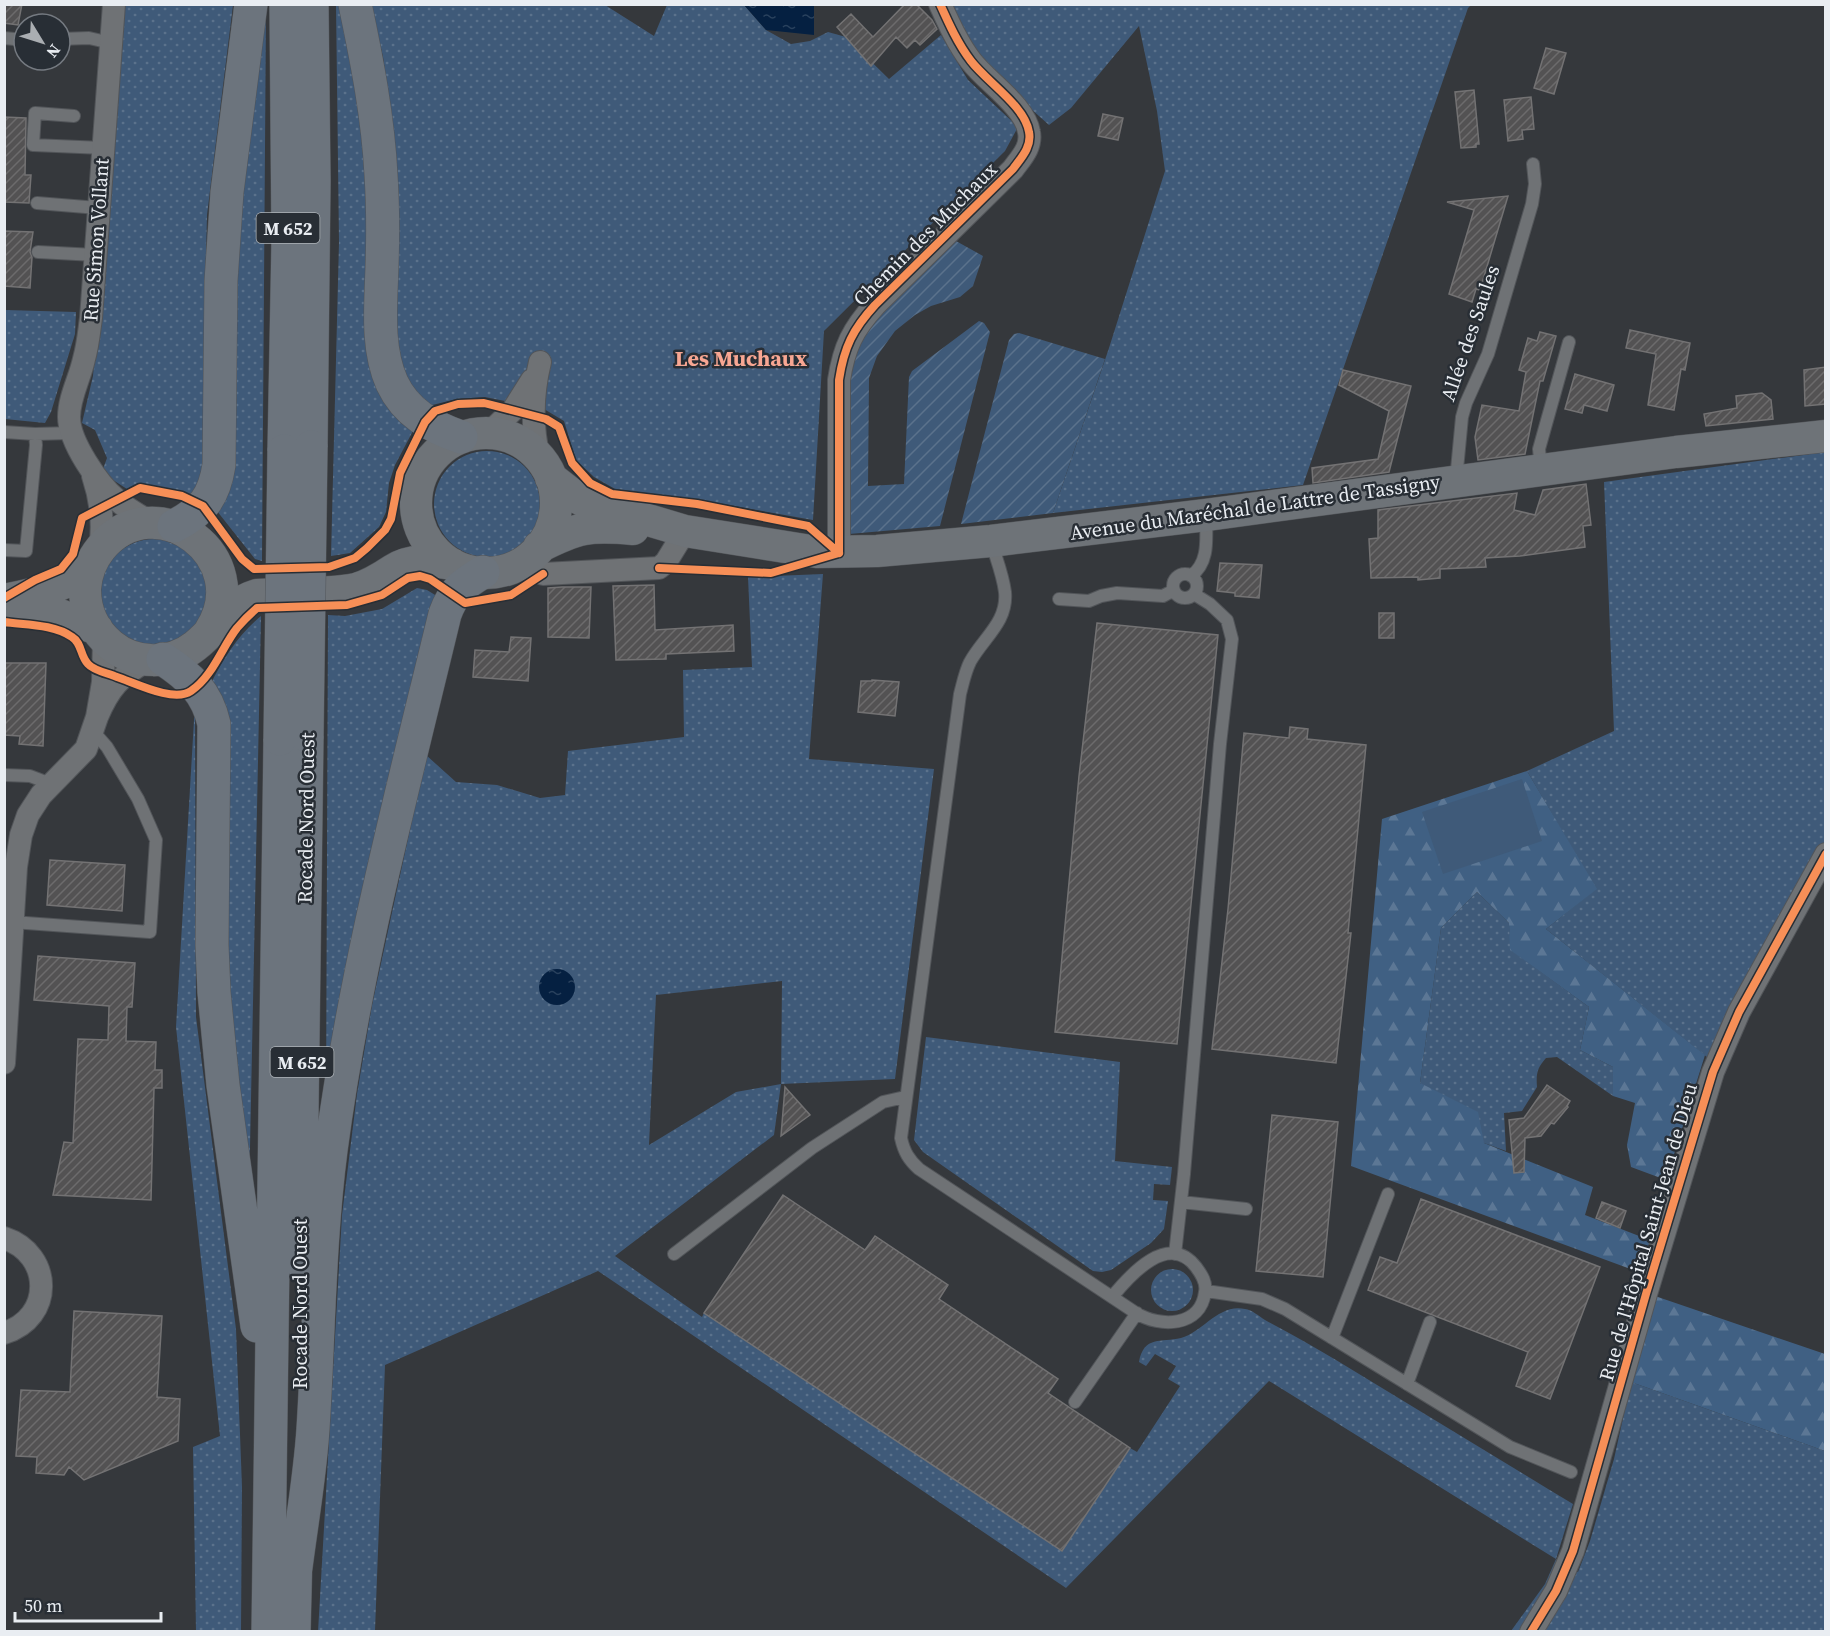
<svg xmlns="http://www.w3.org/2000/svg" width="1830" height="1636" font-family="'Source Serif 4',serif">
<defs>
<pattern id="grass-dots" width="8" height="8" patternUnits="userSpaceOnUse" patternTransform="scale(1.5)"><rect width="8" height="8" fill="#3f5a79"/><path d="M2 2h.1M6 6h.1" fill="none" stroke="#5b728c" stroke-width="1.8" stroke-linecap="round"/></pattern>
<pattern id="forest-firs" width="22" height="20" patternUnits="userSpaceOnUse" patternTransform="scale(1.5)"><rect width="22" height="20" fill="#406083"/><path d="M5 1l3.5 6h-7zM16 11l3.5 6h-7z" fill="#5c7795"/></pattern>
<pattern id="garden-furrows" width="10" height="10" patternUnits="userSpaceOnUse" patternTransform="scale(1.5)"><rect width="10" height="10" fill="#3f5a79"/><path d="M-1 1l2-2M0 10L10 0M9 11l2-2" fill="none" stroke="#5b728c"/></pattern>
<pattern id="water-ripples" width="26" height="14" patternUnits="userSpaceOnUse" patternTransform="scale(1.5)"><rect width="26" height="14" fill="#052041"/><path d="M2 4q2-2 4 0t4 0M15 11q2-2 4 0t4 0" fill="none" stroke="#29415d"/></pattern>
<pattern id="building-hatch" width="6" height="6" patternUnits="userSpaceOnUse" patternTransform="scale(1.5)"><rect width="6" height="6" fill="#535253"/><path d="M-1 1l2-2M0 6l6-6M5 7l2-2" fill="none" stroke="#6c6b6c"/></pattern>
</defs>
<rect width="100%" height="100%" fill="#35383c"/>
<path fill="url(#grass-dots)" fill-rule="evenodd" d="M345 4 365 98 371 253 415 427 395 465 389 483 386 512 379 527 350 553 331 556 339 242 336 5Z
M124 5H233L207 215 205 297 208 452 198 497 140 483 127 489 113 480 103 469 107 458 95 430 82 423 93 376Z
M371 5H605L654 36 667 5H744L766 30 791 44 810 41 828 32 846 37 889 79 941 35 968 80 1018 127 1005 151 824 331 813 520 701 500 615 489 594 477 576 460 564 421 544 409 485 397 457 399 428 406 411 388 398 362 396 331V182L392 122 383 57Z
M948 5H1471L1468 8 1303 485 1053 513 1109 348 1165 171 1157 111 1139 26 1071 108 1049 125 985 68Z
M266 11 262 561 255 559 213 506 248 128Z
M5 310 76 312 75 334 51 412 45 423 5 419Z
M434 504a53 53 0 1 1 106 0a53 53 0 1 1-106 0Z
M1825 452V870L1750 998 1722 1069 1546 929 1596 889 1527 771 1614 731 1604 482Z
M101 592a53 53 0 1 1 106 0a53 53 0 1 1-106 0Z
M823 574 809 759 934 769 895 1079 781 1084 774 1135 615 1256 702 1317 704 1313 1062 1551 1130 1448 1137 1452 1180 1386 1168 1379 1176 1366 1155 1354 1146 1366 1139 1362C1144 1335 1161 1343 1181 1338 1203 1332 1219 1303 1245 1309 1252 1310 1259 1316 1265 1320 1289 1333 1313 1346 1336 1360 1415 1408 1494 1456 1573 1504L1556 1559 1578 1572 1590 1541 1614 1459 1631 1382 1825 1451V1631H1511L1545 1584 1556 1559 1269 1381 1066 1588 598 1271 385 1365 375 1631 318 1632 342 1215 357 1094 372 1005 426 755 456 782 497 785 540 798 565 795 568 751 684 737 683 670 752 667 748 577ZM782 981 781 1084 736 1092 649 1145 656 995Z
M417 588 427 590 440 598 326 1102 328 615 345 616 382 609Z
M261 616 249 1196 228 1037 210 685C224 658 238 635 261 616Z
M195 703 196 1017 236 1329 242 1487 241 1631H196L193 1447 220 1436 176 1027Z
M1477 892 1509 923 1511 950 1589 1007 1580 1050 1613 1067V1096L1557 1057 1546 1058C1537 1068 1536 1074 1537 1087L1522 1111 1504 1113 1506 1151 1484 1143 1420 1083 1441 928Z
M926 1037 1120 1062 1115 1161 1172 1167 1170 1185 1154 1184 1153 1200 1168 1201 1164 1229 1151 1243 1111 1270 1102 1272 1093 1271 923 1152 914 1140Z
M1151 1290a21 21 0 1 1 42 0a21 21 0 1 1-42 0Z"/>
<path fill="url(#forest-firs)" d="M1527 771 1597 889 1546 929 1705 1055 1666 1180 1631 1167 1627 1145 1635 1103 1613 1096V1067L1580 1050 1589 1007 1510 950 1509 923 1477 892 1441 928 1420 1083 1478 1112 1484 1143 1593 1187 1585 1215 1652 1241 1644 1274 1351 1166 1382 819Z
M1655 1296 1825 1354V1451L1631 1382Z"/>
<path fill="url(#garden-furrows)" d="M956 241 983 256 973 286 960 297 931 306 915 315 895 331 877 356 869 378 868 486 904 484 909 377 912 371 979 321 984 323 990 332 940 526 849 534V364L857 337Z
M1019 333 1105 359 1053 513 961 524 1009 340 1014 334Z"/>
<path fill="#3f5a79" d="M1522 779 1542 841 1443 874 1422 812Z"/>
<path fill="url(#water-ripples)" d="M744 5H814V35L766 30Z
M539 987a18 18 0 1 1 36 0a18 18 0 1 1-36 0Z"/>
<path fill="url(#building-hatch)" stroke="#737273" stroke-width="1.5" d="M4 4H22L18 25 4 23Z
M905 4H916L932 20 937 29 920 45 915 40 907 48 896 37 871 66 837 27 851 14 873 37Z
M1546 48 1566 53 1554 94 1534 88Z
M1474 90 1479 144H1476V147L1461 148 1455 92Z
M1531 97 1534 129 1522 130 1523 139 1508 141 1504 100Z
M1103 114 1123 118 1118 140 1098 136Z
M4 117 26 118 25 175H31L29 203 4 202Z
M1508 196 1480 290 1476 289 1472 302 1449 294 1474 210 1447 202Z
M4 231 33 232 30 252 32 257 30 288 4 286Z
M1630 330 1690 343 1685 370 1681 369 1674 410 1648 405 1656 354 1626 348Z
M1540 332 1556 336 1543 381H1540L1525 454 1478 460 1475 437 1482 405 1519 411 1526 372 1519 370 1528 338 1537 341Z
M1826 367V404L1805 406 1804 370Z
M1343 370 1411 386 1389 472 1313 483 1312 468 1378 459 1389 411 1339 385Z
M1575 374 1614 385 1607 411 1584 405 1582 413 1565 409Z
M1762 393 1771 400 1773 419 1706 426 1704 414 1737 408 1736 396Z
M1586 484 1591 525 1583 526 1585 547 1520 556 1485 558 1486 567 1440 569V578L1418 580V577L1371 578 1369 539 1378 538V510L1517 493 1514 510 1535 515 1543 490Z
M1220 563 1262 565 1259 598 1235 596V593L1217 591Z
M654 585 655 630 733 625 734 651 666 654V659L616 660 613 586Z
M562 587H591L589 638 548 637V588Z
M1379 613H1394V638H1379Z
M1097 623 1218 635 1177 1044 1055 1032 1079 776Z
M511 637 531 638 528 681 473 677 475 650 509 652Z
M4 663H46L43 746 19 744 20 736 4 735Z
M872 680 899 682 895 716 858 712 861 681H872Z
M1290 727 1308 729 1307 739 1366 745 1348 933H1351L1336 1063 1212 1049 1228 909 1244 733 1289 738Z
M50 860 125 865 122 911 47 905Z
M38 956 135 963 132 1007H127L126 1041 156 1042 155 1070H162V1088H154L151 1200 53 1195 64 1142 73 1143 78 1039 108 1040 109 1006 34 1000Z
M1547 1085 1570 1101 1567 1106 1568 1107 1554 1124 1551 1123 1541 1136 1525 1138 1524 1172 1514 1173 1509 1120 1524 1118Z
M785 1087 810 1115 781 1136Z
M1272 1115 1338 1122 1323 1277 1256 1271Z
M783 1195 865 1250 875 1236 948 1285 939 1299 1058 1379 1048 1393 1130 1448 1062 1551 704 1313Z
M1421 1199 1600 1267 1550 1399 1516 1386 1528 1352 1368 1290 1380 1257 1397 1263Z
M1602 1202 1626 1211 1620 1228 1596 1218Z
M74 1311 162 1316 157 1397 180 1399 178 1441 84 1480 69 1467 64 1475 36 1473 37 1457 16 1456 21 1390 70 1392Z"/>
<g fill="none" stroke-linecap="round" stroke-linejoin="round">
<g stroke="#525559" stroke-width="14">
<path id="lane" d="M4 38 24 40
M60 39 89 38 111 43
M74 116 35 113 33 145 103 148
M37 203 98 208
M38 252 95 255
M4 432 35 434 71 433
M1541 469 1539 449 1569 342
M1456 480 1462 417 1466 403 1488 354 1532 204 1535 184 1533 164
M991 541C996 558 1003 575 1005 592 1008 622 983 638 970 662 965 672 963 683 960 694L901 1138C904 1152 909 1160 919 1169 992 1217 1064 1265 1136 1313 1160 1328 1201 1327 1205 1292 1207 1283 1202 1275 1196 1267 1169 1231 1130 1275 1112 1297
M4 550 26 551 36 445 35 434
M1173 586a12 12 0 1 1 24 0a12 12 0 1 1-24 0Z
M1191 576C1210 562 1206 538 1206 516
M1059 599 1089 601 1101 596 1117 593 1163 596 1174 590
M4 775 30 776 51 784
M12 922 150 932 156 840 138 799 107 747 93 731
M1181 1202 1246 1209
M674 1254 812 1148 883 1102 905 1097
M1175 1254 1184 1174 1220 744 1232 639 1227 620 1210 604 1194 594
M1206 1291 1262 1299 1285 1309 1510 1447 1571 1472
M1332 1338 1388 1194
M1407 1384 1430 1322
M1075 1402 1137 1313"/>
</g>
<g stroke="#525559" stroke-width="24">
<path id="street" d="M114 4 91 318C89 332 88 345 84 359 80 378 69 397 69 417 69 442 99 485 117 500 127 509 140 516 152 523
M489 433 513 410 532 380
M539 458C531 425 532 395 540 362
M93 476C101 500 104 524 100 549
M839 553V380C844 347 853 329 875 305L1013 169C1021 158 1032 147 1029 132 1025 106 987 82 971 61 958 44 949 24 940 4
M543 574 659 568 666 562 685 531
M104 639 103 682 97 717C109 688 120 676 148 660
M4 1063 16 867 21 835 28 815 41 795 86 749 97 717
M4 1238C53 1254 54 1318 4 1333
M1531 1632 1556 1591 1573 1551 1646 1294 1713 1072 1739 1012 1826 854"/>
</g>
<g stroke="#525559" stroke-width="33">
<path id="secondary" d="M416 503a70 70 0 1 1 140 0a70 70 0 1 1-140 0Z
M551 478 574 496 584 501 685 531 817 552 877 551 991 541 1206 515 1676 452 1826 436
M539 547C578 527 590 525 633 529
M9 599C40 593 66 586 90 566
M4 602 52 612 97 629
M210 631C257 558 156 482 101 548 92 559 86 574 85 589 85 611 94 631 111 645 135 665 171 665 195 646 219 628 225 605 257 595 289 593 325 595 356 589 370 585 381 578 393 570 411 558 431 561 452 564"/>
</g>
<g stroke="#525559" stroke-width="34">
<path id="highway" d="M355 4C367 61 378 117 381 175 383 205 383 236 382 266 381 304 376 347 392 383 406 413 432 427 461 437
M311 447 314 181 312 4
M284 451 288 241 286 4
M174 526C203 511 214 497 219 465L221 281 227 192 251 4
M163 659C189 676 207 692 214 724L212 945 214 992 223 1085 257 1326
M300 1261 307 736
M295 1575C301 1526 310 1477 313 1429 319 1336 319 1243 331 1150 355 969 402 792 445 614 454 590 462 585 483 572
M268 1632 280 739
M294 1632 296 1552"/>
</g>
<use href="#lane" stroke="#6f7275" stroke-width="12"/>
<use href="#street" stroke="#6f7275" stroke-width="22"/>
<use href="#secondary" stroke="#6e7378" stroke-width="32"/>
<use href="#highway" stroke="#6c747d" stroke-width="33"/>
<g stroke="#525559" stroke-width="34" stroke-linecap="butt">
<path id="highway-bridge" d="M307 736 311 447
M280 739 284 451"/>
</g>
<use href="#highway-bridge" stroke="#6c747d" stroke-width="33"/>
<g stroke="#282e35" stroke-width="11">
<path id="cycleway" d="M839 553V380C844 347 853 329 875 305L1013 169C1021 158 1032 147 1029 132 1025 106 987 82 971 61 958 44 949 24 940 4
M659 568 771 573 839 553
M4 598 35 580 61 569 73 554 82 518 140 488 182 496 203 506 242 559 254 569 329 567 355 558 367 548 385 530 391 519 400 473 425 422 435 411 458 404 484 403 546 419 559 427 572 463 590 483 612 494 697 504 808 526 839 553
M4 622C25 625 54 624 72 637 82 643 80 656 88 664 94 671 108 673 117 677 135 683 174 703 191 691 213 676 222 647 237 628 243 621 250 614 257 608L347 605 382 595 408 578 420 576 430 579 465 603 511 595 543 574
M1531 1632 1556 1591 1573 1551 1646 1294 1713 1072 1739 1012 1826 854"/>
</g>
<use href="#cycleway" stroke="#f78f57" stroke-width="8"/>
</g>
<g text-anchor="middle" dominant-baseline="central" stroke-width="5" stroke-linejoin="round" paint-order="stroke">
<g fill="#282e35" stroke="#afb4b9" stroke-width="1.5">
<rect x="256.5" y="213" width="63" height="30" rx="4.5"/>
<rect x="270.5" y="1047" width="63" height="30" rx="4.5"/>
</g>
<g font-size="18" font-weight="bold" fill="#e9edf2">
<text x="288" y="228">M 652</text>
<text x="302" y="1062">M 652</text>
</g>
<g font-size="20" fill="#e9edf2" stroke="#282e35">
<text transform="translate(925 234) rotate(-45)">Chemin des Muchaux</text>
<text transform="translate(96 240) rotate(-86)">Rue Simon Vollant</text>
<text transform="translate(1470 333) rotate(-71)">Allée des Saules</text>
<text transform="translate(1255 507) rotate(-8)">Avenue du Maréchal de Lattre de Tassigny</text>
<text transform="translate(306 818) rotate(-89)">Rocade Nord Ouest</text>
<text transform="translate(1648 1232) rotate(-74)">Rue de l'Hôpital Saint-Jean de Dieu</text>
<text transform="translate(300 1304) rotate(-90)">Rocade Nord Ouest</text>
</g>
<g font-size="22" font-weight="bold" fill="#f8a793" stroke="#282e35">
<text x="741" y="358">Les Muchaux</text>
</g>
</g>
<rect width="1830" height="1636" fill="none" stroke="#e9edf2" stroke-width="12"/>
<g transform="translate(42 42) rotate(128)"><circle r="28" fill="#282e35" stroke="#757a81" stroke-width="1.5"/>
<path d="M0-4.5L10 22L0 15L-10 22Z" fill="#aaaeb2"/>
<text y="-9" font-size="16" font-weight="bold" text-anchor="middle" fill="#e9edf2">N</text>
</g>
<path d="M15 1612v9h146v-9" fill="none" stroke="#e9edf2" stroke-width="3"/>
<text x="24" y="1612" font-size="18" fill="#e9edf2" stroke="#282e35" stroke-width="4.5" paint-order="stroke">50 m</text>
</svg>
